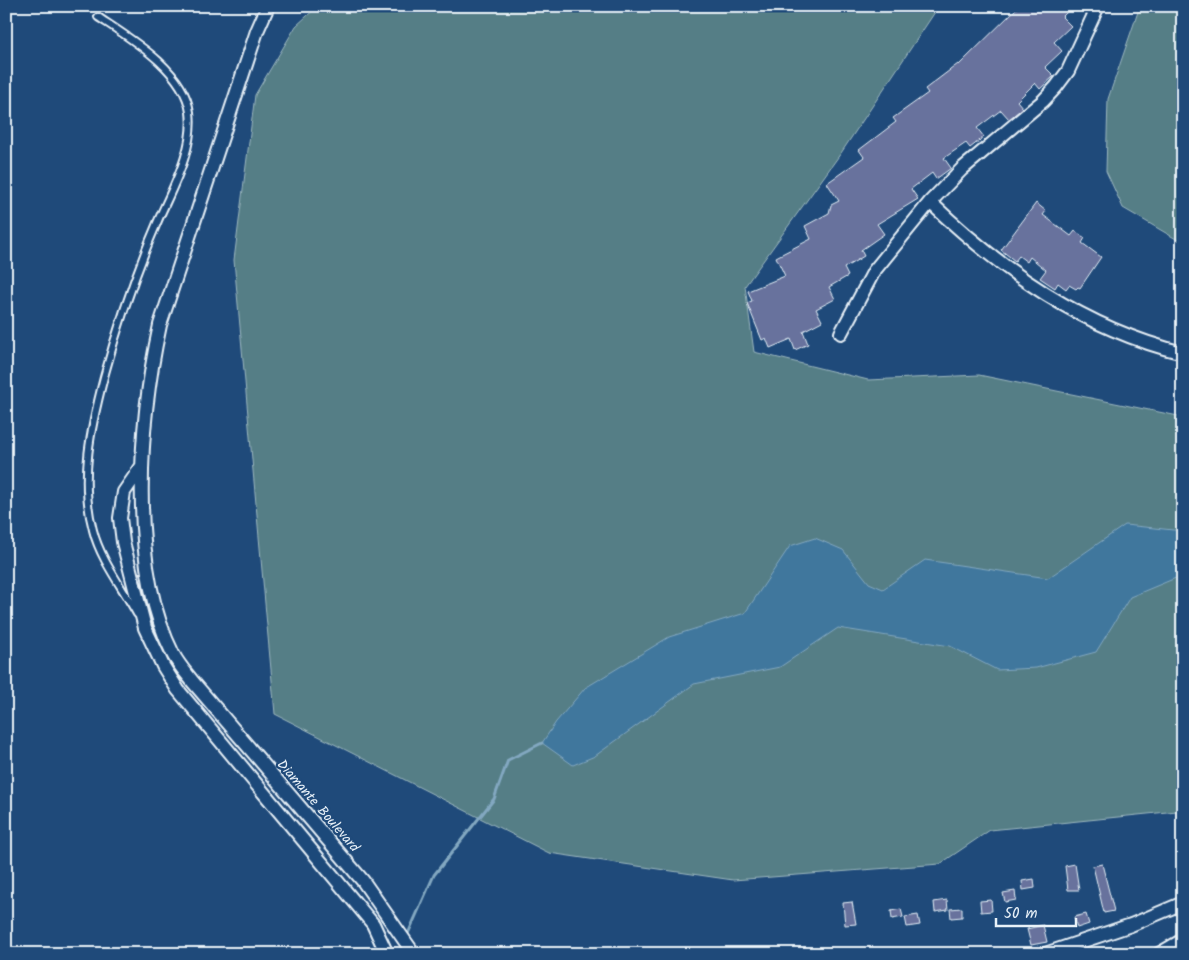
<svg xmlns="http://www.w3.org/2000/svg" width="1189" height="960" font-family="Kalam,sans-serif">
<rect width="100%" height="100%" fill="#1f4a7a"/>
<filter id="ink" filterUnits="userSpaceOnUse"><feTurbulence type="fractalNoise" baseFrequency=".02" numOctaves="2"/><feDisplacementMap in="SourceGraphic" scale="10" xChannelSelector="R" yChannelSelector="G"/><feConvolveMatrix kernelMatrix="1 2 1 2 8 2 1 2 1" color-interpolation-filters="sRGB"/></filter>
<g filter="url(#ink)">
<path fill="#547e86" stroke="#9eb8bf" d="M318 6H939L841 153 745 286 754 352 868 380 979 375 1183 417V807L1177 811 990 830 940 864 733 880 549 853 275 714 234 260 255 95 296 26Z
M1140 6H1183V243L1123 208 1106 171 1108 99Z"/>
<path fill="#40779d" stroke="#83a8c1" d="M1125 525 1183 531V575L1130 597 1096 652 1036 668 997 670 950 646 838 628 780 667 694 684 595 756 573 765 542 743 556 722 585 688 669 637 745 613 790 546 815 538 843 550 869 583 883 589 925 560 1048 578Z"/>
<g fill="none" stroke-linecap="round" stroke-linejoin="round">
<path stroke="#83a8c1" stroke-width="3" d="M407 936 434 875 494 799 508 760 542 743"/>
</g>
<path fill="#67729d" stroke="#e8f1f8" d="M1019 6H1073L1062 17 1071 26 1054 42 1062 51 1045 67 1054 76 1040 89 1035 83 1017 101 1023 108 1009 119 1001 110 977 128 984 137 970 148 966 143 944 158 951 168 936 179 932 173 911 189 918 199 877 224 884 234 861 250 864 256 844 268 848 276 829 287 835 299 816 309 822 321 803 331 808 344 795 350 791 339 770 348 766 338 762 340 747 303 752 301 748 291 785 276 776 257 811 239 805 226 829 213 831 205 839 201 827 183 864 157 859 150 896 122 893 118 928 93 925 89 958 64 959 65Z
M1036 203 1046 211 1043 215 1071 236 1075 231 1085 238 1082 243 1101 257 1080 288 1078 287 1076 289 1069 285 1066 289 1058 283 1055 288 1040 278 1046 270 1030 257 1027 262 1019 256 1015 261 1001 250Z
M1075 864 1079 890H1068L1065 866Z
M1102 864 1114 911 1104 913 1093 866Z
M1034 879 1035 888 1023 890 1022 881Z
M1015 891 1016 900 1005 902 1003 893Z
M947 900 948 910 935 912 934 902Z
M991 900 992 911 981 912 980 901Z
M852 902 856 924 845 925 843 903Z
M962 908V917L951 918 950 909Z
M901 909 903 917 892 919 891 911Z
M1086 914 1089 924 1077 928 1074 917Z
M918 915 920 925 907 927 905 917Z
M1043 925 1047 942 1031 945 1027 929Z"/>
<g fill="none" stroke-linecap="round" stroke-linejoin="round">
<g stroke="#e8f1f8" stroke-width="10">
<path id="service" d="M98 17C131 39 184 70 190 112 195 150 171 190 157 223 134 276 119 322 104 377 91 427 79 479 93 530 100 559 122 587 137 614"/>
</g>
<g stroke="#e8f1f8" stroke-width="16">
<path id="minor" d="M268 6 257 31 160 325C139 421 128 565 173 654 178 664 186 673 193 682L363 881 414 954
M930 202C1002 271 1084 329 1183 353
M841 333 874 271 930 202 962 169 1043 101 1056 87 1068 71 1098 6
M142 466 124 492 120 518 123 542 145 628 163 666 178 690 373 924 387 954
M1045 954 1131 925 1183 903
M1159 954 1183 940"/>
</g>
<use href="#service" stroke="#1f4a7a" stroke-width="6"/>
<use href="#minor" stroke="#1f4a7a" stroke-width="12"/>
</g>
</g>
<g text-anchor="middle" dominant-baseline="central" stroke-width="4.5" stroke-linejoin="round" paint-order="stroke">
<g font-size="14" fill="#e8f1f8" stroke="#1f4a7a">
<text transform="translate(318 806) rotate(49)">Diamante Boulevard</text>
</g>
</g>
<rect width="1189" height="960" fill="none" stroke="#1f4a7a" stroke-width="25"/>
<rect x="12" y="12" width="1164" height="935" fill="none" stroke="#e8f1f8" stroke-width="2" filter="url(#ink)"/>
<path d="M996 918v8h80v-8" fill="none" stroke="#e8f1f8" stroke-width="2.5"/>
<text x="1004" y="918" font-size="15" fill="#e8f1f8" stroke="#1f4a7a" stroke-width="4" paint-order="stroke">50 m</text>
</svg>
